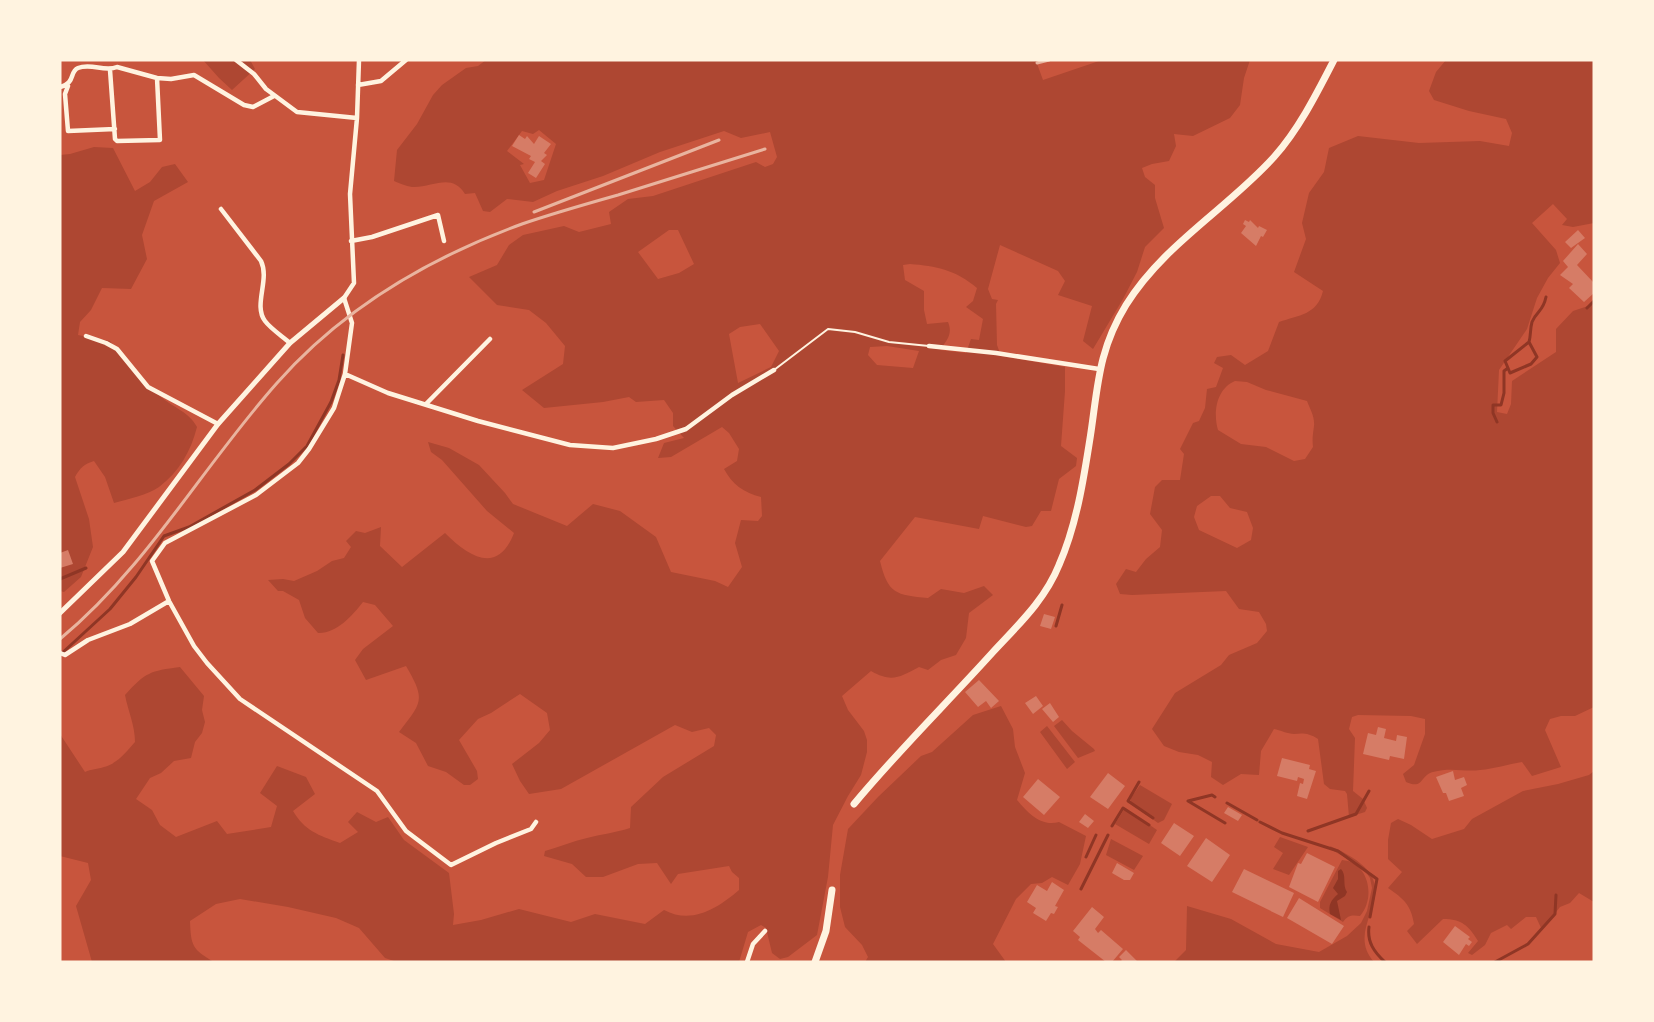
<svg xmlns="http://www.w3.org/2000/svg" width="1654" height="1022" font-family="Arial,sans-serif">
<rect width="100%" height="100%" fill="#c8553d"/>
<path fill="#ae4732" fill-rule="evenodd" d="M203 60H250L255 69 232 90 219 78Z
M486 60H1038L1036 61 1043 80 1102 60H1250L1244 78 1240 105 1230 118 1193 136 1174 134 1176 146 1169 161 1152 164 1142 168 1145 177 1155 185V198L1164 228 1145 247 1137 272 1123 299 1093 349 1083 341 1092 306 1058 295 1065 281 1058 271 1000 245 988 289 992 299 998 300 996 304 997 345 1001 356 1065 367V391L1061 446 1077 458 1076 466 1059 479 1051 511H1041L1032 526 1026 527 983 516 979 529 915 517 880 561C888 594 896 595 928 598L941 589 964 593 984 586 993 595 969 613 966 638 956 655 941 660 928 670 919 667C900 677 892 683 871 671L842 696 848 710 864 731 867 740V752L861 775 848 796 833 825 828 877 817 935 788 957 780 959 772 953 766 928 761 925 748 932 739 962H397L385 958 359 928 336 918 288 907 240 899 216 904 190 921C191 946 192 949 214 962H92L76 906 91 880 88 863 60 856V734L85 772C91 769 98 769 104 767 117 764 127 751 135 742 135 725 128 711 125 695 146 672 150 671 180 667L204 696 202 710 205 722 202 733 195 742 191 758 174 761 161 773 150 778 136 799 152 810 160 825 176 837 217 821 227 834 271 827 277 806 260 793 277 766 306 777 315 794 293 811C305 831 318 835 340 843L358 832 348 822 357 812 376 822 388 817 404 840 449 873 454 914 453 925 481 920 519 909 571 922 595 914 645 924 664 910C692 925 718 908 739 890V878L732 872 729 866 678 874 671 884 657 863 638 864 603 877H586L572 864 544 856 545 851C559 847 573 841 587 838 601 834 615 833 630 828L631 807 663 777 714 746 716 735 709 728 692 732 675 725 561 789 529 794 520 781 512 764 539 743 550 730 547 713 520 694 491 713 478 719 459 740 477 771 478 779 470 785H464L446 772 428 766 416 743 399 732C422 702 426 700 406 666L366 680 355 660 363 649 393 626 375 605 363 602C352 616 336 634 318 633L305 618 299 600 283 591H278L268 580 283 579 294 581 317 571 332 561 344 558 351 547 346 541 356 531 365 533 381 527 380 546 402 567 445 533C469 557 498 575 514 533L487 511 442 460 431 452 428 442 449 448 479 465 505 493 513 504 567 526 593 504 620 511 656 537 671 572 715 581 728 587 742 567 735 543 741 520 758 521 762 516 761 497C744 493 732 484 724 469L737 461 739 449 729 433 722 427 671 457 658 458 664 443 684 438 673 426V413L664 400 636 402 629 397 603 402 544 408 522 390 563 364 565 346 546 323 529 310 497 305 469 277 497 265 509 245 523 235 564 226 579 232 611 224 609 212 628 199 653 196 756 162 765 167 773 164 777 157 770 132 741 138 724 131 660 152 603 176 557 191 533 202 507 199 490 212 483 211 475 193 465 194C451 172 433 188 412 187 406 186 399 183 394 181L397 150 417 124 433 95 442 85 466 68 478 66ZM539 130 556 144 544 180 530 183 520 165 524 164 507 151 522 131 533 134ZM669 230H678L694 264 679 273 658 279 638 252ZM910 264C936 266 956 270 977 288L973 301 966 307 983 319 979 340 971 339 966 353 940 350C947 340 953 334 948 322L927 324 924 310V291L905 280 903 265ZM760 324 779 351 771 367 738 383 729 334 740 327ZM887 346 919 351 913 368 877 365 868 355 870 347Z
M1446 60H1594V223L1573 227 1562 225 1567 219 1553 204 1532 223 1556 250 1560 263 1548 278 1537 298 1527 329 1499 370 1497 412 1507 414 1511 404 1512 381 1556 352V329L1573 311 1594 304V707L1575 716H1561L1550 719 1545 730 1561 767 1532 776 1522 762C1508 764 1494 769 1480 770 1464 772 1451 767 1433 772 1420 775 1424 790 1406 782L1403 774 1414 765 1425 734V719L1411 716 1358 715 1352 717 1349 729 1355 738 1353 791 1363 799 1367 808 1365 812 1349 817 1347 794 1345 791 1330 789 1324 784 1318 739C1309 733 1303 733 1294 734 1288 734 1280 730 1274 729L1261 751 1259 775 1241 774 1223 785 1211 777 1212 762 1198 755 1179 752 1164 746 1152 729 1175 693 1221 665 1229 655 1257 643 1267 631 1266 624 1259 612 1239 609 1226 591 1132 595 1120 594 1116 584 1126 569 1136 572 1146 559 1160 547 1162 530 1150 514 1155 487 1162 480H1180L1184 454 1180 449 1193 423 1199 421 1205 408 1207 389 1216 387 1223 368 1214 363 1217 357 1231 355 1245 365 1268 351 1279 322C1299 315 1317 315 1323 291L1294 272 1306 239 1302 223 1309 193 1324 172 1329 148 1358 136 1419 143 1480 141 1509 146 1512 133 1506 119 1469 111 1434 100 1429 91 1436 72ZM1235 381 1247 382 1266 390 1307 401C1310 409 1315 417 1314 426 1313 434 1312 438 1313 447L1305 459 1294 461 1266 447 1241 444 1218 430C1213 413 1216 389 1235 381ZM1211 496H1220L1230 508 1247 512 1253 528 1251 540 1237 548 1199 530 1194 517 1197 506Z
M94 147 113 148 135 191 150 182 162 167 175 164 188 182 154 201 142 235 147 259 131 289 102 288 91 310 80 322 78 335 110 341C126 361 142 380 161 397 174 408 189 412 197 427 191 451 179 472 159 487 148 495 128 499 114 503L105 477 94 461C84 464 80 468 75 477L89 519 93 547 81 577 64 592 60 591V155L70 154Z
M1001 706 1013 729 1015 747 1025 773 1017 800C1028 813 1041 827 1059 822L1086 836 1080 864 1068 885 1052 877 1042 883 1031 884 1016 899 993 944 1006 962H865L868 957 862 945 845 927 840 907V875L848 829 878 797 921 756 932 752 973 715Z
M1062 720 1072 731 1094 749 1095 751 1078 758 1054 726Z
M1047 726 1075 762 1067 769 1040 732Z
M1594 771V902L1579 893 1570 903 1560 907 1542 930 1536 917H1526L1511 929 1507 925 1491 933 1485 945 1472 955 1468 953 1478 941C1469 926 1462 919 1443 919L1417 944 1407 931 1414 924C1411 905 1404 899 1388 888L1402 872 1388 859V840L1391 823 1398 819 1411 825 1432 839 1464 829 1472 819 1523 791 1558 784 1589 775Z
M1140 785 1172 804 1164 820 1158 823 1130 803 1131 798Z
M1125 808 1157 830 1149 844 1115 824Z
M1280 837 1308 847 1289 875 1273 869 1283 853 1274 847Z
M1111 839 1143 856 1134 870 1106 855Z
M1330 846C1423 886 1338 921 1374 962H1174L1186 950 1187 906 1231 919 1276 944 1319 952 1347 936 1361 923 1367 911 1372 888 1370 878 1362 867 1332 850Z
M1342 860C1369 862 1376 898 1360 916 1352 915 1348 915 1343 922L1320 908V902Z"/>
<path fill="#8f3625" d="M1341 869C1347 875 1342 885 1347 892L1345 896 1337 901 1341 920 1330 914C1328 905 1331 900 1338 894L1333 888 1338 879V871Z"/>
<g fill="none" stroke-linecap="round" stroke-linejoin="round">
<path stroke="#8f3625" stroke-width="3" d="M1587 308 1594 301
M1508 368 1505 361 1529 342
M1497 422 1493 413V405H1501L1504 393V371L1508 368 1510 373 1531 364 1537 357 1529 342C1531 335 1530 329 1532 322 1537 310 1543 312 1546 297
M60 579 86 568
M1056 626 1062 605
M61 654 110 609 136 577 164 536 189 527 255 490 289 464 307 446 331 402 339 380 343 355
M1139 782 1128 801 1153 818
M1188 801 1225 823
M1188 801 1212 795 1215 797
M1227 803 1257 820
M1260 822 1282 833 1338 851 1377 879 1370 917
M1112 826 1123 808 1149 825
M1308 831 1356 814 1369 791
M1086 857 1096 835
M1081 889 1108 835
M1369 927C1367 942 1374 952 1385 962
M1495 962 1528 944 1555 914 1556 895"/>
</g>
<path fill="#d67c66" d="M519 135 525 139 527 136 534 144 539 136 551 144 544 153 547 155 541 161 545 164 536 178 528 173 535 162 529 159 531 156 512 146Z
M1245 220 1249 222 1250 220 1258 228 1259 226 1267 230 1263 237 1261 236 1256 246 1241 233 1246 226 1243 224Z
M1578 230 1585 238 1571 248 1565 242Z
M1578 244 1587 254 1577 265 1594 283V293L1584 302 1569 288 1573 284 1560 275 1568 267 1563 261Z
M68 550 73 564 60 568V553Z
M1044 614 1055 617 1051 629 1040 626Z
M979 680 999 701 991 708 986 701 978 707 965 692Z
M1036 696 1043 706 1033 714 1025 703Z
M1050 703 1059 717 1053 722 1042 709Z
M1378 727 1386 729 1384 738 1396 741 1397 735 1407 737 1404 759 1390 756 1389 760 1363 754 1368 733 1376 735Z
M1282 758 1310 765 1309 769 1316 771 1307 799 1297 796 1300 783 1303 784 1304 779 1298 777 1297 781 1277 776Z
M1453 771 1455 780 1464 777 1467 785 1461 788 1464 796 1449 801 1446 793H1443L1436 777Z
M1108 773 1125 786 1108 809 1090 797Z
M1038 779 1060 797 1044 815 1023 797Z
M1228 807 1242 815 1238 821 1224 813Z
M1085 814 1094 821 1088 828 1079 822Z
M1174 823 1194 836 1180 856 1161 843Z
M1206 838 1230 855 1212 882 1187 866Z
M1307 853 1335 867 1318 902 1289 887 1298 863 1301 864Z
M1117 863 1134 873 1130 880H1124L1112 873Z
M1244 869 1294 893 1283 917 1232 892Z
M1052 882 1064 890 1055 906 1058 907 1054 914 1051 913 1046 921 1033 913 1036 908 1027 902 1037 885 1047 891Z
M1299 898 1344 926 1332 944 1287 918Z
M1092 907 1104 917 1095 929 1098 933 1101 930 1123 949 1112 962H1106L1078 940 1080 937 1073 931Z
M1455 926 1470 937 1468 939 1472 942 1469 946 1466 944 1459 955 1443 942Z
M1126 950 1138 962H1120L1122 960 1119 957Z"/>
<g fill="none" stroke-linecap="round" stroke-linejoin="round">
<path stroke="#fff3e0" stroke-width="2" d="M774 370 828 329 855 332 889 342 929 346"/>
<path stroke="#fff3e0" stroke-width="4.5" d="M236 60 254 74 266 89 297 112 357 118
M359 60 357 118 350 194 354 283 344 298 352 323 345 374 334 408 309 449 298 463 256 495 165 543 152 561 169 601 194 646 207 663 240 699 377 791 406 831 451 865 496 843 531 829 536 822
M110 70 115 139 117 141 160 140 157 78
M358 85 381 81 406 60
M68 86 65 94 68 131 115 129
M60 87C76 83 69 72 78 68 91 63 105 72 117 67L157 78 171 79 194 75 244 105 253 107 274 96
M221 209 261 261C270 280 253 305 265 321 271 329 282 336 290 343
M351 241 372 237 438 215 444 241
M86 336 106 343 117 349 148 387 218 424
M929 346 996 353 1099 369
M345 374 388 393 478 421 570 445 613 448 656 439 686 429 732 395 774 370
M426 404 490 339
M60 653 65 655 88 640 130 624 169 601
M747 962 753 944 765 931"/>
<path stroke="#fff3e0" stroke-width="5" d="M60 613 123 552 218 424 290 343 344 298"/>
<path stroke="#fff3e0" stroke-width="7" d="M854 804C898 751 947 703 993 652 1018 625 1045 600 1059 565 1077 524 1084 477 1091 432 1098 384 1099 349 1126 305 1164 244 1227 209 1274 157 1299 129 1317 93 1334 60
M815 962 826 931 832 890"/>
<path stroke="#e9b49f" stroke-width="3" d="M1037 63 1049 60
M534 212 719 140
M60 639C147 567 203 466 277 383 343 308 429 258 522 224 554 213 586 204 618 195 667 180 716 164 765 149"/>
</g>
<rect width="1654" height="1022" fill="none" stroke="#fff3e0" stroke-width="123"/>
</svg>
